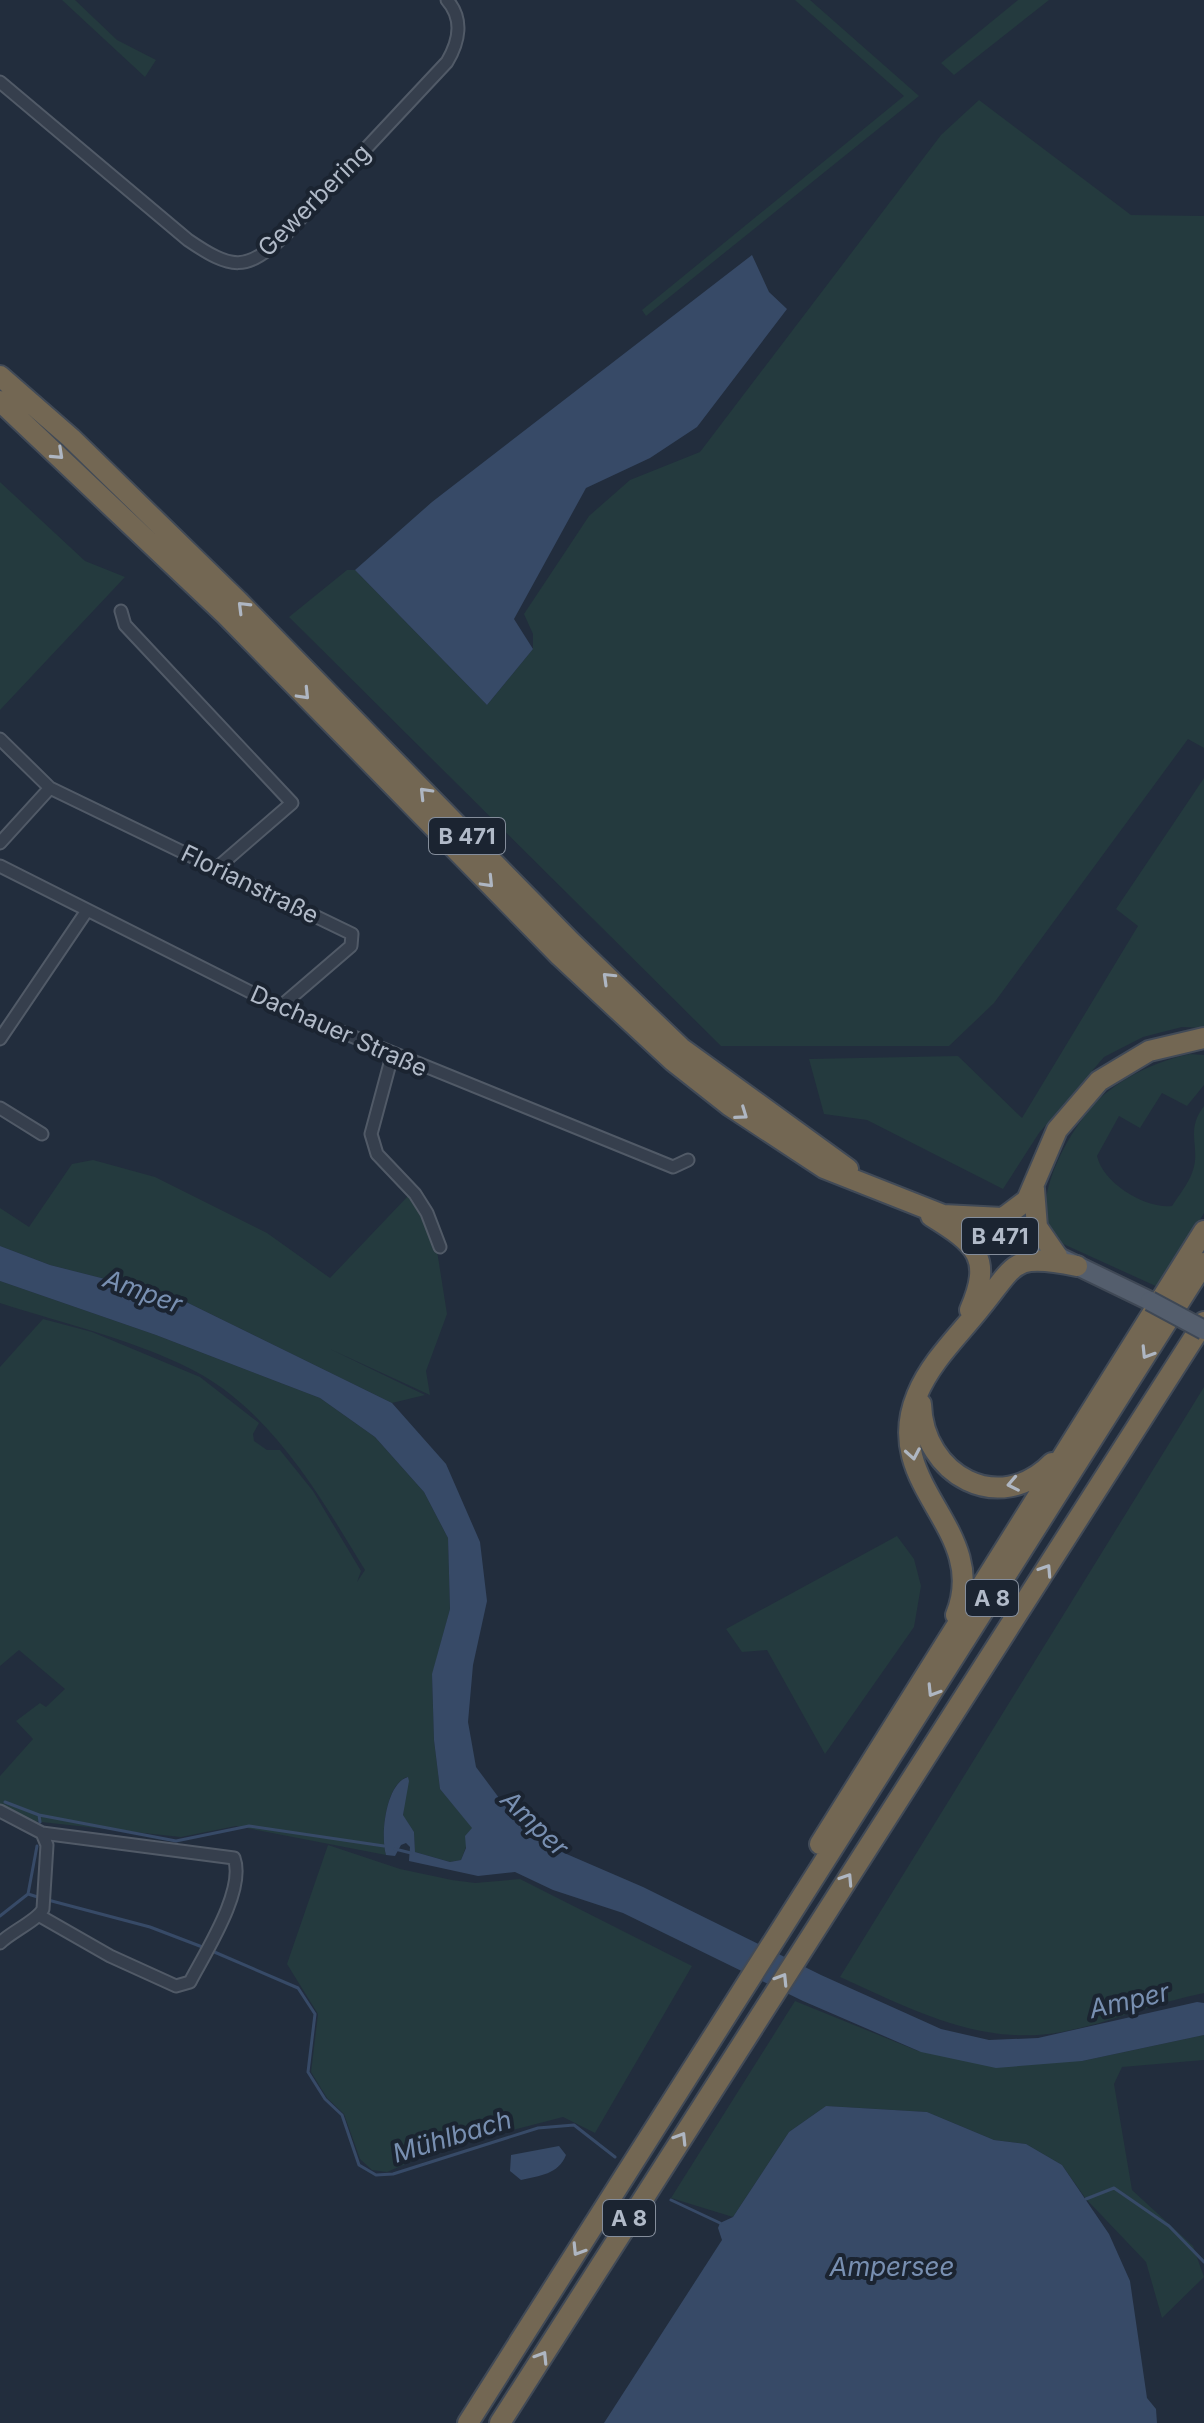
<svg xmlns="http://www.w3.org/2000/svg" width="1204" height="2423" font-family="Inter,sans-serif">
<rect width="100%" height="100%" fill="#222d3d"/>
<path fill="#243a3e" d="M62 0H75L117 40 156 60 145 77Z
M795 0H810L919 96 646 316 642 310 904 96Z
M1018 0H1049L954 75 941 63Z
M979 100 1131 215 1204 216V748L1188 739 994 1003 949 1046H721L289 617 347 570H355L487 705 533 649V634L524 614 589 516 630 480 700 452 941 135Z
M0 482 85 561 125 577 0 710Z
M1204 778V1028L1182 1027 1143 1037 1104 1057 1039 1133 1003 1189 867 1120 824 1114 809 1059 958 1056 1022 1118 1138 926 1116 909Z
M1190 1054 1204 1055V1085L1187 1106 1162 1093 1140 1128 1119 1116 1097 1156C1103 1183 1145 1209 1172 1206 1179 1195 1188 1184 1192 1173 1202 1148 1184 1132 1204 1106V1213L1160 1288 1061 1243C1018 1213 1075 1117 1106 1093 1131 1073 1158 1061 1190 1054Z
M93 1160 155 1177 267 1233 330 1278 408 1196 435 1238 447 1314 426 1371 430 1395 330 1349 425 1395 392 1403 176 1297 50 1265 0 1246V1208L29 1227 72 1164Z
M0 1281 156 1335 320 1398 375 1437 424 1492 448 1538 450 1609 432 1676 434 1740 440 1789 473 1828 461 1860 450 1862 415 1852 414 1832 403 1816 407 1777C386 1784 380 1835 386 1855L236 1826 181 1837 32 1821 0 1806V1776L33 1739 16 1721 40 1703 46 1707 65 1689 19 1650 0 1666V1367L43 1319 92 1332 200 1377 259 1423 253 1434 254 1441 267 1450H280L313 1491 361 1571 357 1582 365 1570C322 1500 276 1418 202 1375 144 1342 64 1324 0 1303Z
M1204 1387V1993C1156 2002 1110 2023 1062 2032 981 2047 911 2009 840 1977Z
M897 1536 914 1559 921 1586 914 1627 825 1754 767 1650 742 1652 726 1629Z
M328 1845 400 1869 452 1880 475 1883 520 1879 692 1966 595 2133 563 2117 440 2149 387 2172 372 2170 360 2159 344 2114 327 2098 311 2072 318 2014 287 1964Z
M795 2001 918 2051 1082 2061 1204 2035V2060L1122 2067 1114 2084 1132 2190 1193 2246 1204 2277 1162 2318 1146 2262 1086 2199 1062 2165 1026 2144 994 2140 927 2112 826 2106 789 2132 733 2217 671 2198Z"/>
<path fill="#374a67" d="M752 255 769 292 787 309 697 427 650 458 586 488 514 619 533 649 487 705 355 570 432 502Z
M0 1246 50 1265 176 1297 392 1403 446 1464 480 1542 487 1601 473 1665 468 1722 476 1767 508 1810 548 1846 643 1887 821 1975 941 2029 989 2040 1038 2038 1197 2002 1204 2003V2035L1082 2061 996 2068 921 2052 803 2001 623 1913 553 1890 515 1872 478 1876 409 1861 410 1847 406 1843 401 1845 395 1856 386 1855C380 1835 386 1783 408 1777L409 1781 403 1815 414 1832 415 1852 450 1862 461 1860 466 1848 465 1836 472 1828 440 1789 434 1740 432 1674 450 1609 448 1538 424 1492 375 1437 320 1398 156 1335 0 1281Z
M826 2106 927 2112 994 2140 1026 2144 1062 2165 1109 2234 1130 2281 1147 2398 1156 2409 1157 2423H604L722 2240 718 2228 720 2223 733 2217 789 2132Z
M559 2146 566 2155C559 2174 539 2176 521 2180L510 2171 511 2155Z"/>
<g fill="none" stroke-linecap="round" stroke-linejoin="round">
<path stroke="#374a67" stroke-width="3" d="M5 1802 39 1815
M40 1822 39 1815 176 1841 249 1826 384 1846
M395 1849 411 1853
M28 1894 41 1898
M48 1900 150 1927 205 1948
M0 1916 28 1894 37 1846
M212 1951 298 1988 315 2014 308 2072 325 2099 342 2115 359 2165 376 2175 393 2174 538 2128 574 2125 615 2157
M1086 2199 1114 2188 1169 2226 1204 2262
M671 2200 720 2223"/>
<g stroke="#515a67" stroke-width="15">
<path id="street" d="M0 82 188 240C232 270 246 272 285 235L447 62C459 42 464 19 447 0
M121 611 125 625 292 803 218 867
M0 739 50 788 352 934 351 946 280 1007
M0 843 50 788
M0 866 280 1007 673 1167 688 1160
M0 1039 86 912
M392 1056 371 1134 377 1154 415 1194 427 1213 440 1247
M0 1108 42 1134
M0 1811 42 1833 234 1858C246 1890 205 1953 190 1982L176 1986 110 1956 40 1916
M0 1943C11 1932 38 1920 43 1909L47 1845 42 1833"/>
</g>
<g stroke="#3f4855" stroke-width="22">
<path id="primary" d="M953 1219 1057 1256 1150 1301"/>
</g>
<g stroke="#414a57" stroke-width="24">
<path id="highway" d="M0 376 71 438 238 601 571 942 681 1048 848 1169
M0 401 226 615 560 956 673 1061 730 1106 824 1168 943 1215 1003 1218 1027 1200 1057 1130 1099 1081 1149 1051 1204 1038
M1034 1189 1037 1227 1057 1256
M931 1216C976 1244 993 1257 970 1310
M921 1404C923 1475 999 1517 1052 1463
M956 1615C991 1528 879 1486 917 1395 930 1363 957 1337 978 1311 1017 1264 1010 1252 1077 1266
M820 1844 1204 1231
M468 2423 1204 1263
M500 2423 1204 1322"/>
</g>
<use href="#street" stroke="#363f4d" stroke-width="11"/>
<use href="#primary" stroke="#545e6d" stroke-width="18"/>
<use href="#highway" stroke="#736753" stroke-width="20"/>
<g stroke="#3f4855" stroke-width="22" stroke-linecap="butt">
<path id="primary-bridge" d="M1150 1301 1204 1330"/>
</g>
<use href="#primary-bridge" stroke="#545e6d" stroke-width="18"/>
</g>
<defs><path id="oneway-chevron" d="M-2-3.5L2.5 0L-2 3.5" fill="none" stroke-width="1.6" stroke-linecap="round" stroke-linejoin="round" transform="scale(2)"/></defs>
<g stroke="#aeb6c2">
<use href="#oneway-chevron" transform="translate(58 454) rotate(43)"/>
<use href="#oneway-chevron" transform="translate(243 607) rotate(-135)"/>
<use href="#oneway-chevron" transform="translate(304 694) rotate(46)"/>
<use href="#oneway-chevron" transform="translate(425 793) rotate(-134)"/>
<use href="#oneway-chevron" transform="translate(488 882) rotate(46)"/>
<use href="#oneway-chevron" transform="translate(608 978) rotate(-136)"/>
<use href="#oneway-chevron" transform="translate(742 1114) rotate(35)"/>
<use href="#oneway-chevron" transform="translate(1147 1353) rotate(122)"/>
<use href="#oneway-chevron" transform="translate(913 1454) rotate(80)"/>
<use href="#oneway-chevron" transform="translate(1013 1484) rotate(169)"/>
<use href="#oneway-chevron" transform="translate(1046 1570) rotate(-57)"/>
<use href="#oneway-chevron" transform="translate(933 1691) rotate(122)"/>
<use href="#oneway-chevron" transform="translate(847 1879) rotate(-57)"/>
<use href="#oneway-chevron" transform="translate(782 1979) rotate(-58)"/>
<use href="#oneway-chevron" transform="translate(681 2138) rotate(-58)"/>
<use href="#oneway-chevron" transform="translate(578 2250) rotate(122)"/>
<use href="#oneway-chevron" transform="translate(542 2357) rotate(-58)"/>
</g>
<g text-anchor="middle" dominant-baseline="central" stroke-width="8" stroke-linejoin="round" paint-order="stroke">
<g fill="#1b2431" stroke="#848d9b" stroke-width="2">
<rect x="429" y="818" width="76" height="36" rx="6"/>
<rect x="962" y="1218" width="76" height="36" rx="6"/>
<rect x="966" y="1580" width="52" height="36" rx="6"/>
<rect x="603" y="2200" width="52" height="36" rx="6"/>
</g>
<g font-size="22" font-weight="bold" fill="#b1bac8">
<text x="467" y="836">B 471</text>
<text x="1000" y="1236">B 471</text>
<text x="992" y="1598">A 8</text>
<text x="629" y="2218">A 8</text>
</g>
<g font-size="24" fill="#b1bac8" stroke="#1b2431">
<text transform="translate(314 200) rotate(-45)">Gewerbering</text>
<text transform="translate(250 884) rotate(26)">Florianstraße</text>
<text transform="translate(339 1031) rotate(24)">Dachauer Straße</text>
</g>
<g font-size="26" font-style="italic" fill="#788fb1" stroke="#1b2431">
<text transform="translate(143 1291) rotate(20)">Amper</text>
<text transform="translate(535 1823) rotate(44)">Amper</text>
<text transform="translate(1129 2000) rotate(-13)">Amper</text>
<text transform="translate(452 2136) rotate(-17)">Mühlbach</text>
<text x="892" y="2266">Ampersee</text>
</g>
</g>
</svg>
